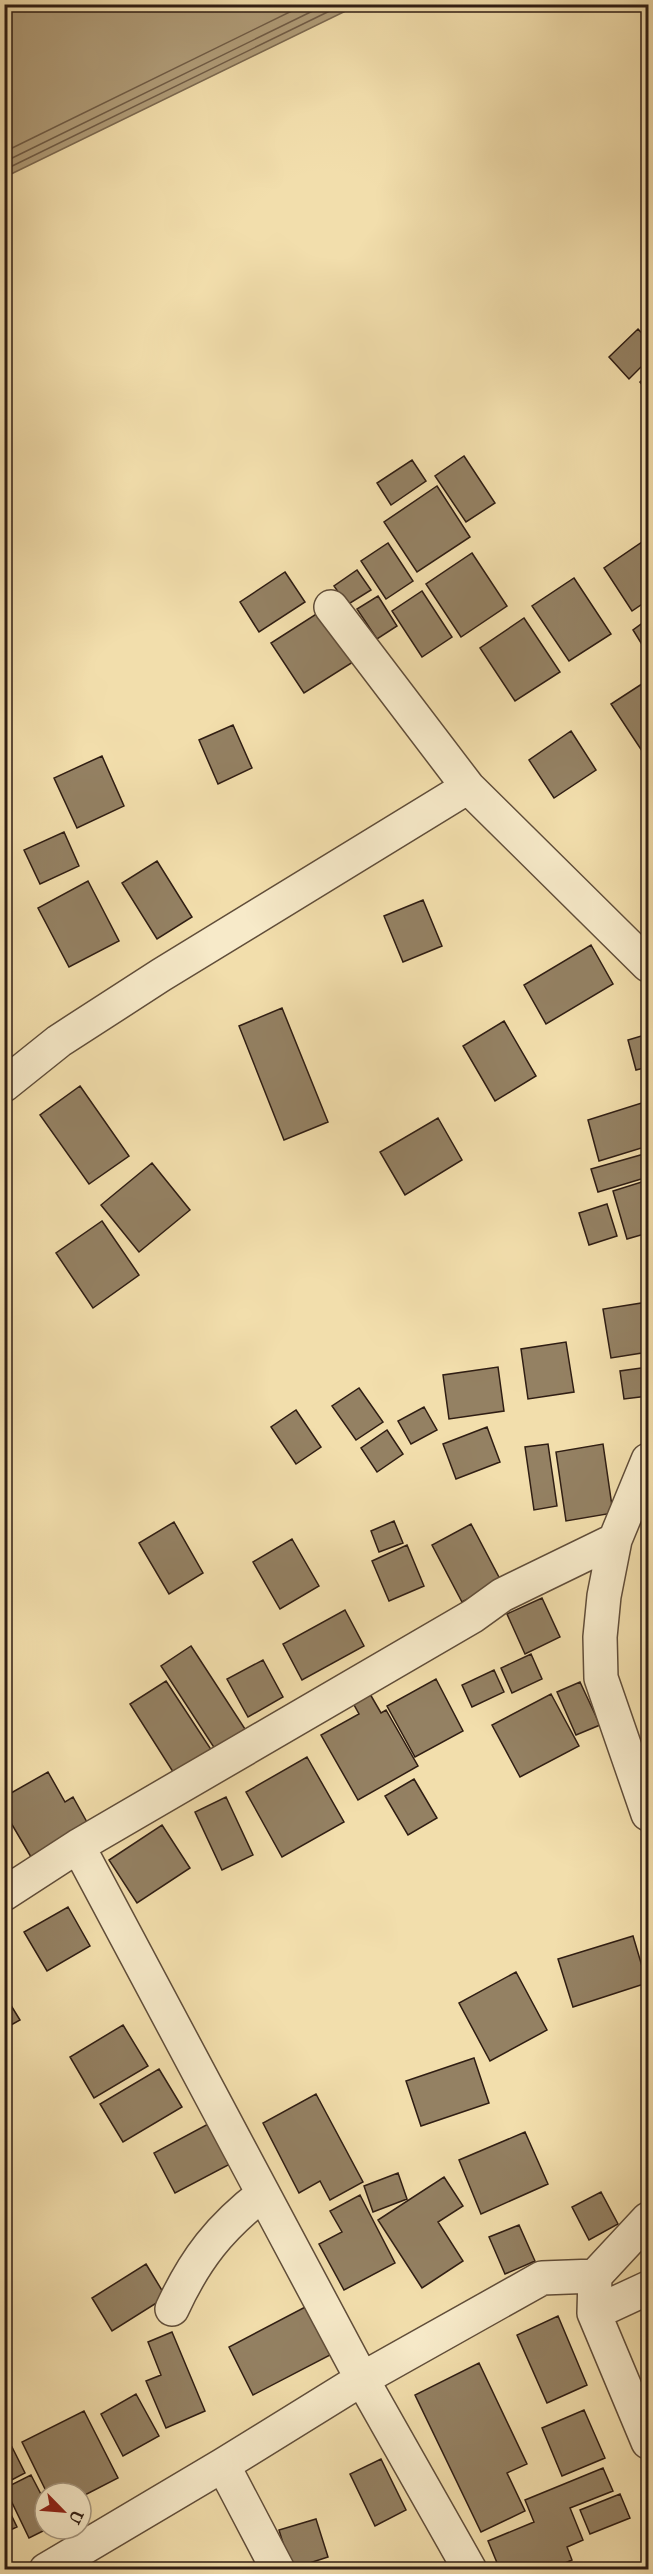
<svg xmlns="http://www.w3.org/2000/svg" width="653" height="2574" font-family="'IM FELL Great Primer',serif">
<rect width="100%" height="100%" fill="#f2deac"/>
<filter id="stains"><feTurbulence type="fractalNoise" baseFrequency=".00333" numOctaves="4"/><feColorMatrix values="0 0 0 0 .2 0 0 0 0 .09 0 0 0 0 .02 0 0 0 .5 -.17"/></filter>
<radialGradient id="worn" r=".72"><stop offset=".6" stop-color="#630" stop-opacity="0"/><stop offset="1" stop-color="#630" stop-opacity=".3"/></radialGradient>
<path fill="#b09c78" stroke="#7c6950" stroke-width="1.5" d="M5 4H358V5L5 177Z"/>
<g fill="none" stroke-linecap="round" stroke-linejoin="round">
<path stroke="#705c46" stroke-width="1.5" d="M4 152 306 4
M4 162 327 4
M4 170 344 4"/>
</g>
<path fill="#948163" stroke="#2f1d13" stroke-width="1.5" d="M638 329 648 340V360L629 379 609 357Z
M648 374V392L640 382Z
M464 456 495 503 466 522 435 476Z
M412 460 426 481 391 505 377 483Z
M437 486 470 537 417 572 384 522Z
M648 538V600L632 611 604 568Z
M388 543 413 581 386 599 361 561Z
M472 553 507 606 461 637 426 584Z
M357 570 371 590 347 605 334 586Z
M285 572 305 602 259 632 240 602Z
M574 578 611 634 569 661 532 606Z
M422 591 452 637 422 657 392 611Z
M378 596 397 626 377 639 357 609Z
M321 611 353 662 304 693 271 643Z
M524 618 560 672 515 701 480 648Z
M648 619V649L646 651 633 630Z
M648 680V760L611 704Z
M233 725 252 768 218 784 199 740Z
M571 731 596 770 554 798 529 760Z
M102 756 124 806 77 828 54 778Z
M64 832 79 866 40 884 24 850Z
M157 861 192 917 157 939 122 883Z
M88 881 119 941 69 967 38 908Z
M423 900 442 946 403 962 384 916Z
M591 945 613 984 546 1024 524 985Z
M282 1008 328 1122 284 1140 239 1026Z
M504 1021 536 1076 495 1101 463 1046Z
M648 1034V1067L636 1070 628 1040Z
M80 1086 129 1156 89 1184 40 1115Z
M648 1101V1146L599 1161 588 1120Z
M438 1118 462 1160 405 1195 380 1152Z
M644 1154 648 1177 598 1192 591 1169Z
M152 1163 190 1210 139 1252 101 1205Z
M648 1180V1233L627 1239 613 1191Z
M607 1204 617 1236 589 1245 579 1213Z
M102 1221 139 1275 93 1308 56 1253Z
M648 1302V1352L611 1358 603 1309Z
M566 1342 574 1392 528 1399 521 1349Z
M498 1367 504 1411 449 1419 443 1375Z
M648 1367V1396L624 1399 620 1371Z
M359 1388 383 1422 356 1440 332 1406Z
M424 1407 437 1430 411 1444 398 1421Z
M296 1410 321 1447 296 1464 271 1427Z
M487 1427 500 1462 456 1479 443 1444Z
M387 1430 403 1454 377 1472 361 1448Z
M548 1444 557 1506 534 1510 525 1447Z
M603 1444 613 1513 566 1521 556 1452Z
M394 1521 403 1543 379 1552 371 1531Z
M174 1522 203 1573 169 1594 139 1543Z
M471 1524 501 1581 462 1602 432 1545Z
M292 1539 319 1586 280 1609 253 1562Z
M407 1545 424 1586 389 1601 372 1561Z
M542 1598 560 1637 525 1654 507 1614Z
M345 1610 364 1646 302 1680 283 1644Z
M191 1646 245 1729 215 1749 161 1666Z
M531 1654 542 1679 512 1693 501 1668Z
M263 1660 283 1697 248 1717 227 1679Z
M494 1670 504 1692 472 1707 462 1685Z
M436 1679 463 1731 415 1757 387 1706Z
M166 1681 212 1751 175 1775 130 1704Z
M580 1682 600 1725 576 1735 557 1692Z
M370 1694 381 1713 386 1710 418 1766 358 1800 321 1735 359 1714 353 1703Z
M551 1694 579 1746 520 1777 492 1725Z
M307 1757 344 1822 282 1857 246 1792Z
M48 1772 65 1802 73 1797 88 1824 31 1857 4 1811V1797Z
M414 1779 437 1818 408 1835 385 1796Z
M226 1797 253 1855 222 1870 195 1812Z
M162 1825 190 1868 137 1903 109 1860Z
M68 1907 90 1946 47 1971 24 1932Z
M633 1936 647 1983 573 2007 558 1959Z
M516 1972 547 2030 490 2061 459 2003Z
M4 1994 20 2020 4 2029Z
M123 2025 148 2066 94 2098 70 2057Z
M474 2058 489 2103 421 2126 406 2081Z
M159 2069 182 2107 123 2142 100 2104Z
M316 2094 363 2182 330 2200 320 2181 299 2193 263 2123Z
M210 2123 232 2163 175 2193 154 2153Z
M525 2132 548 2184 481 2214 459 2160Z
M398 2173 407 2199 373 2212 364 2186Z
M444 2177 463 2206 438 2222 463 2261 422 2288 378 2220Z
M601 2192 618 2224 589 2240 572 2207Z
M360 2195 395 2263 344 2290 319 2244 342 2232 330 2211Z
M519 2225 535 2261 505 2274 489 2237Z
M146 2264 166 2297 112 2331 92 2298Z
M309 2305 334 2353 253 2395 229 2347Z
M558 2316 587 2385 547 2403 517 2335Z
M172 2332 205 2411 166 2428 146 2381 161 2375 148 2342Z
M479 2363 527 2464 507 2473 525 2511 481 2532 415 2395Z
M136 2394 159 2436 123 2456 101 2414Z
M584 2410 605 2458 562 2476 542 2428Z
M84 2411 118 2478 81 2497V2493H47L22 2442Z
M12 2447 25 2473 4 2484V2451Z
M381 2459 406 2510 375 2526 350 2474Z
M603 2468 613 2491 570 2508 583 2540 567 2547 572 2560 549 2570H500L488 2541 534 2522 525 2500Z
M31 2475 45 2502V2529H47L29 2538 5 2488Z
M620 2494 630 2518 590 2534 580 2510Z
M4 2500 17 2527 4 2533Z
M316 2519 328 2557 291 2569 279 2530Z"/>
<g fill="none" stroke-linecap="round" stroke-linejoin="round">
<g stroke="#604d39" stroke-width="36">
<path id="minor" d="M331 607 468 787 648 965
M4 1085 59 1041 161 975 468 787
M648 1460 615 1540 604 1596 600 1637 601 1678 648 1814
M78 1846 362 2379 470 2570
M4 1894 78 1846 473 1616 502 1595 615 1540
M648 2219 595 2276 594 2313 648 2442
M172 2309C195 2259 220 2227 263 2194
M594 2313 648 2288
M223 2465 278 2570
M46 2570 223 2465 362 2379 542 2278 595 2276"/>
</g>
<use href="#minor" stroke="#f7eac9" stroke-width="33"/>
</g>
<rect width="653" height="2574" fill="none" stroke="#f2deac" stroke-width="24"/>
<rect x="6" y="6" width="641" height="2562" fill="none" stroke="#2f1d13" stroke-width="3"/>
<rect x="12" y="12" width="629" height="2550" fill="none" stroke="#2f1d13" stroke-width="1.5"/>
<g transform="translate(63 2511) rotate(115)"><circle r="28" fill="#f7eac9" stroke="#a79880" stroke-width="1.5"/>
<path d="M0-4.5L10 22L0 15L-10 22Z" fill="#8f2418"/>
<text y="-9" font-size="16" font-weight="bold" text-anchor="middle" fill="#2f1d13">U</text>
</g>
<rect width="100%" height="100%" filter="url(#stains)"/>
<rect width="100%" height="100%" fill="url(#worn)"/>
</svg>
